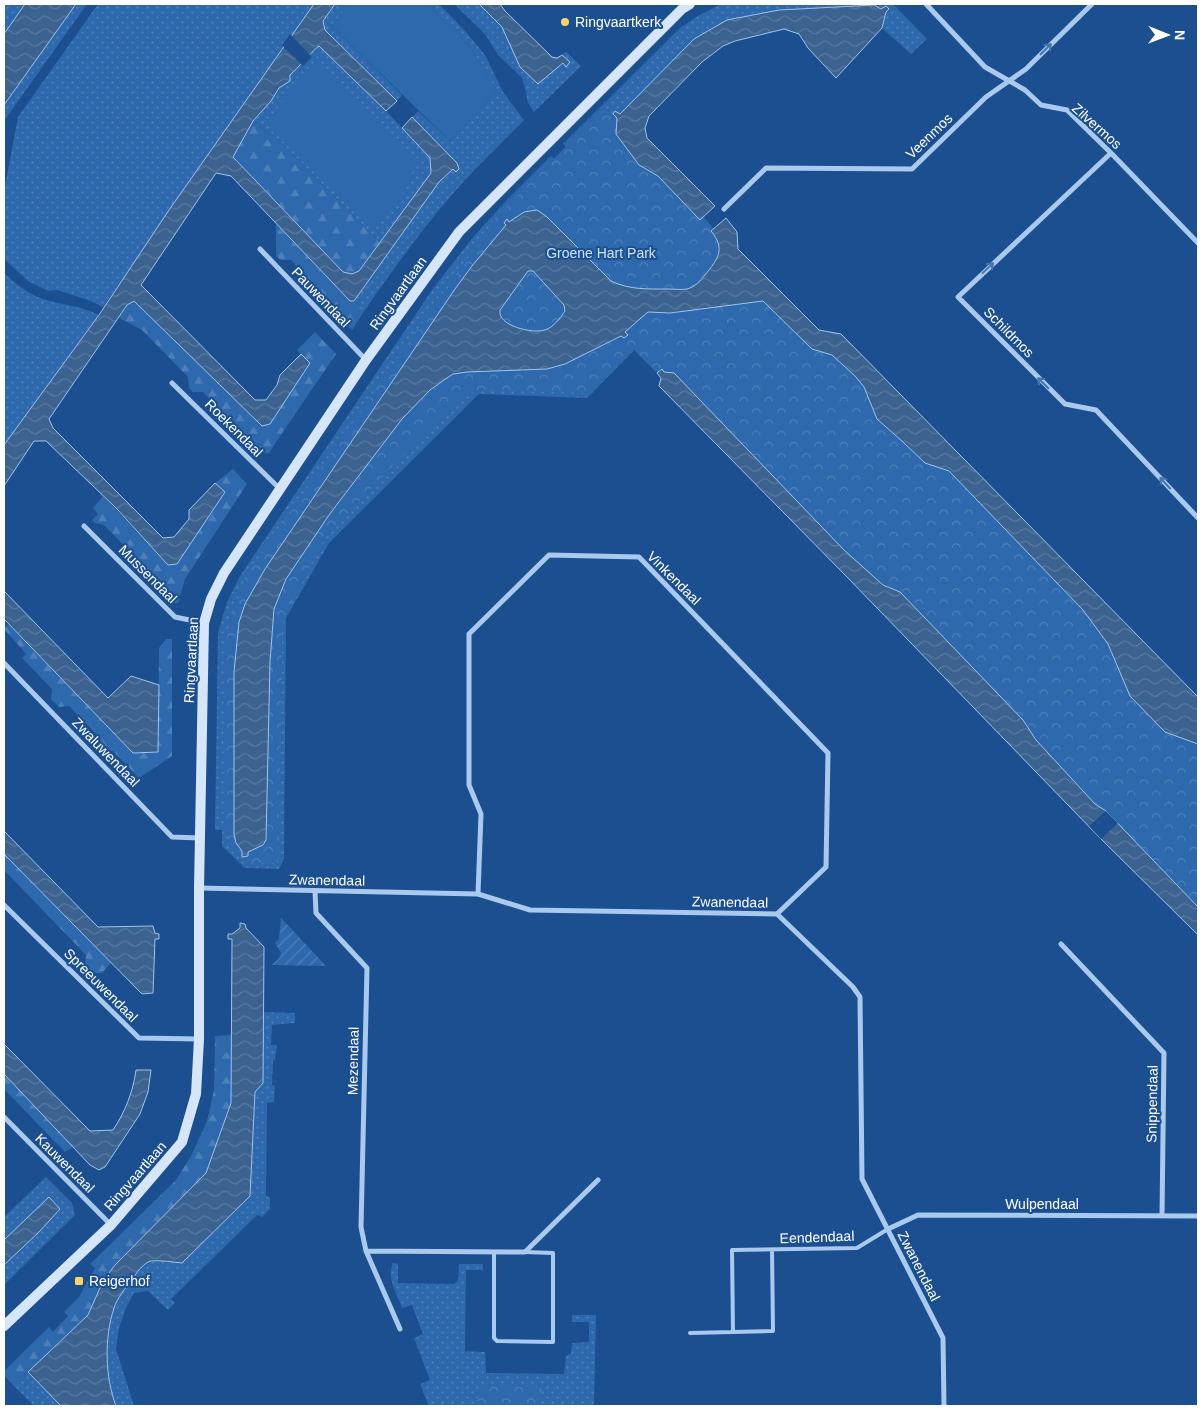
<svg xmlns="http://www.w3.org/2000/svg" width="1202" height="1410" font-family="Helvetica,sans-serif">
<defs>
<pattern id="grass-dots" width="8" height="8" patternUnits="userSpaceOnUse" patternTransform="scale(1.25)"><rect width="8" height="8" fill="#2e69ad"/><path d="M2 2h.1M6 6h.1" fill="none" stroke="#4d80b9" stroke-width="1.8" stroke-linecap="round"/></pattern>
<pattern id="forest-firs" width="22" height="20" patternUnits="userSpaceOnUse" patternTransform="scale(1.25)"><rect width="22" height="20" fill="#2e69ad"/><path d="M5 1l3.5 6h-7zM16 11l3.5 6h-7z" fill="#4d80b9"/></pattern>
<pattern id="park-crowns" width="20" height="18" patternUnits="userSpaceOnUse" patternTransform="scale(1.25)"><rect width="20" height="18" fill="#2e69ad"/><path d="M2 6a3 3 0 1 1 6 0M12 15a3 3 0 1 1 6 0" fill="none" stroke="#4d80b9"/></pattern>
<pattern id="garden-furrows" width="10" height="10" patternUnits="userSpaceOnUse" patternTransform="scale(1.25)"><rect width="10" height="10" fill="#2e69ad"/><path d="M-1 1l2-2M0 10L10 0M9 11l2-2" fill="none" stroke="#4d80b9"/></pattern>
<pattern id="water-waves" width="16" height="10" patternUnits="userSpaceOnUse" patternTransform="scale(1.25)"><rect width="16" height="10" fill="#3c6290"/><path d="M0 5q4-4 8 0t8 0" fill="none" stroke="#597aa1"/></pattern>
</defs>
<rect width="100%" height="100%" fill="#1b4f8f"/>
<path fill="url(#grass-dots)" d="M4 4H25L4 34Z
M76 4H87L4 121V105Z
M98 4H314L103 307 91 301 57 290 48 291 28 281 4 259V192L18 117Z
M335 4H349L332 26 402 95 397 101 325 30 323 21Z
M427 4H439L466 32 485 55 503 92 524 120C499 146 473 170 450 197 419 233 392 271 365 310L354 301 439 182 457 166V163L412 117 418 111 450 141 497 91 471 48Z
M454 4H479L502 27 520 67 538 84 563 63 570 62 562 55 566 52 581 66 534 112 528 103 525 88 522 78 498 55 485 34Z
M721 4H893L927 39 911 54 882 28 886 12 889 9H881L874 5 779 10 727 20 694 39 620 114 615 111 669 252 563 144 679 29 696 17Z
M320 46 386 111 430 158 431 173 380 243 279 140 253 121 271 101 279 88 290 81V75C297 69 314 49 320 46Z
M551 156 647 255 546 216 274 609 417 403 655 329 587 398 479 394 329 543 286 618 284 859 279 869 245 868 222 846V830H215L218 633 227 602 240 576 432 290 474 236 506 201Z
M4 273C17 285 32 297 50 301 68 306 81 306 99 315L4 445Z
M263 1012 295 1013V1023L272 1025 271 1045H277L275 1060 273 1061 272 1085 275 1086 274 1102 267 1103 266 1196 270 1197V1209L262 1217 257 1215 171 1299 175 1303 168 1310 148 1291 134 1293 126 1308 119 1328 116 1349 134 1406H116C105 1377 104 1338 114 1308 117 1298 126 1288 132 1279 137 1273 141 1267 148 1263 154 1259 174 1262 182 1262L250 1196 255 1092 263 1083Z
M46 1177 72 1203 75 1215 4 1285V1265L39 1232 60 1209 49 1197 4 1240V1217Z
M393 1263 398 1264V1283L454 1284 458 1281 459 1264H483V1270H466L465 1351 485 1352 486 1373 564 1374 566 1356 571 1353 572 1343 589 1342V1322H572V1315H596L594 1406H429L420 1384 430 1380 414 1338 423 1334 412 1305 402 1308C397 1294 386 1277 393 1263Z
M28 1372 61 1406H34L12 1384Z"/>
<path fill="url(#forest-firs)" d="M253 121 279 140 380 243 359 271 352 274 343 272 233 156Z
M276 224 350 301H354L365 310 352 330 334 314V304L319 291 308 289 305 286V275L291 260H281L276 256Z
M134 301 262 426 310 363 297 350 315 332 336 354 268 454 261 451 257 456 246 446V435L231 421H222L217 416V407L203 392H193L189 388 188 377 142 330 119 318 127 305Z
M233 469 247 484 185 579 178 603H172L174 596 146 568 136 567 130 562 131 553 104 525 94 523 92 520 98 514 93 508 103 496 168 565 225 492 215 483Z
M8 624 133 753 158 752 159 648 166 639H172V756L139 778 113 751H102L96 744 97 735 69 706 59 707 51 699 52 689 22 658 26 654 4 629Z
M4 854 111 963 102 973H92L85 965 86 955 4 870Z
M232 1035 231 1103 206 1173 115 1265 103 1281 88 1315 28 1372 12 1384 4 1375V1371L49 1327 53 1332 68 1316 64 1312 79 1297 95 1268 90 1264 176 1180 191 1156 207 1121 214 1090 215 1036Z
M4 1074 73 1147 65 1152 4 1089Z"/>
<path fill="url(#park-crowns)" d="M606 110 816 341 838 349 1198 714V919L1091 807 632 348 591 393 477 390 442 414 326 536 283 619 278 863H245L227 836 225 640 245 577 496 217 596 116Z
M478 1386 541 1387V1406H478Z"/>
<path fill="url(#garden-furrows)" d="M281 918 326 966 272 965 280 957 281 953 275 943 279 939Z"/>
<path fill="#2e69ad" d="M349 4H427L471 48 497 91 450 141 332 26Z
M318 60 417 162 405 191 372 229 265 123Z"/>
<path fill="url(#water-waves)" stroke="#9cc4f0" fill-rule="evenodd" d="M25 4H76L4 105V34Z
M314 4H335L323 21 325 30 397 101 386 111 319 46C314 49 297 69 290 75V81L279 88 271 101 253 121 233 157 343 272 352 274 359 271 431 173 430 158 402 128 412 117 457 163 459 169 456 172 453 169 439 182 354 301H350L231 176 216 173 141 285 255 400H266L277 385 280 375 301 354 310 363 270 424 262 426 134 301 127 305 49 419 53 428 163 538 174 537 189 519V510L215 483 225 492 177 564 168 565 116 508 46 441H34L4 486V445L99 315 169 210Z
M479 4H500L505 11 552 57 557 58 562 55 570 62 566 67 563 63 538 84 520 67 502 27Z
M874 5 881 9 886 6 889 9 886 12 882 28 836 78 808 48 799 34 784 29 735 41 723 46 702 62 649 116 645 128 647 138 715 206 700 220 658 176 639 165 616 134 617 118 613 114 615 111 620 114 694 39 727 20 779 10Z
M537 210 546 216 611 281C630 290 648 289 668 289 674 289 681 290 687 289 695 287 700 281 705 275 718 259 726 249 711 231L726 218 737 232 738 249 819 330 841 334 1198 697V744L1165 732 1130 696 1108 644 1083 610 949 471 925 463 903 442 877 419 864 387 856 377 832 355 812 349 763 301 670 313 648 312 625 332 628 335 624 338 621 336 565 364 547 369 467 372 453 374 447 378 430 390 402 419 329 515 286 579 274 609 270 662 266 840 263 845 248 852V856L242 857V851L236 843 234 834V672L239 622 245 604 265 569 455 289 472 266 506 225 504 223 507 219 509 222 524 212ZM528 271H533L564 305 565 311C560 318 554 327 545 330 533 334 497 326 500 310Z
M662 369 664 372 674 373 844 550 883 585 900 592 1023 720 1036 740 1095 804 1106 811 1198 907V935L1101 839 846 576 659 386 661 378 657 373Z
M4 591 108 698 131 676 159 685 158 752 133 753 4 619Z
M4 831 98 927 153 926 155 933 159 934V939H155L153 993 142 994 4 854Z
M240 923 245 924 246 928 264 947 263 1083 255 1092 250 1196 182 1263C172 1262 161 1260 151 1261 143 1263 137 1273 132 1279 126 1288 117 1298 114 1308 104 1338 105 1377 116 1406H61L28 1372 88 1315 103 1281 115 1265 206 1173 231 1103 232 939H228V934H232L240 928Z
M4 1044 90 1131 113 1130C125 1112 133 1092 136 1070H151L148 1092 140 1114 105 1167 99 1170 90 1165 4 1074Z
M49 1197 60 1209 39 1232 4 1265V1240Z"/>
<path fill="#1b4f8f" d="M290 34 312 57 303 66 282 45Z
M1106 811 1118 823 1101 839 1089 826Z"/>
<g fill="none" stroke-linecap="round" stroke-linejoin="round">
<path stroke="#a9c9ee" stroke-width="4" d="M494 1252V1338L497 1341 553 1342V1253L525 1252
M733 1332 732 1250 857 1248 888 1229
M690 1333 773 1331 772 1250"/>
<path stroke="#a9c9ee" stroke-width="5" d="M926 4 985 67 1025 90 1041 105 1067 110 1111 153 1198 243
M1111 153 958 297 1065 404 1096 410 1198 518
M724 209 766 168 912 169 986 97 1026 69 1092 4
M260 249 366 360
M172 383 280 489
M84 526 175 617 204 623
M4 663 172 837 200 838
M199 888 478 894 530 910 777 914 853 987 860 997 862 1179 943 1338 944 1406
M315 891 316 913 367 968 361 1227 366 1251 525 1252 598 1180
M478 894 481 814 469 785V634L549 555 639 557 828 753 826 867 777 914
M4 905 139 1038 199 1039
M1061 944 1164 1053 1162 1216
M4 1117 111 1225
M888 1229 918 1215 1198 1216
M366 1251 400 1329"/>
<path stroke="#d6e6fa" stroke-width="10" d="M4 1326 111 1225 182 1142 196 1094 199 1039V888L204 623 211 599 224 573 366 360 459 232 682 9 690 4"/>
</g>
<defs><path id="oneway-shaft" d="M-6 0H5M1.5-3L5.5 0L1.5 3" fill="none" stroke-width="1.6" stroke-linecap="round" stroke-linejoin="round" transform="scale(1.25)"/></defs>
<g stroke="#4674ac">
<use href="#oneway-shaft" transform="translate(1046 49) rotate(-45)"/>
<use href="#oneway-shaft" transform="translate(988 268) rotate(-43)"/>
<use href="#oneway-shaft" transform="translate(1043 383) rotate(-135)"/>
<use href="#oneway-shaft" transform="translate(1165 483) rotate(-133)"/>
</g>
<g fill="#ffd166" stroke="#1b4f8f" stroke-width="2">
<circle cx="565" cy="22" r="5"/>
<rect x="74" y="1276" width="10" height="10" rx="2.5"/>
</g>
<g text-anchor="middle" dominant-baseline="central" stroke-width="4" stroke-linejoin="round" paint-order="stroke">
<g font-size="14" fill="#fff" stroke="#1b4f8f" text-anchor="start">
<text x="575" y="22">Ringvaartkerk</text>
<text x="89" y="1281">Reigerhof</text>
</g>
<g font-size="14" fill="#fff" stroke="#1b4f8f">
<text transform="translate(1097 126) rotate(42)">Zilvermos</text>
<text transform="translate(929 136) rotate(-44)">Veenmos</text>
<text transform="translate(398 293) rotate(-54)">Ringvaartlaan</text>
<text transform="translate(321 297) rotate(46)">Pauwendaal</text>
<text transform="translate(1009 332) rotate(45)">Schildmos</text>
<text transform="translate(234 428) rotate(45)">Roekendaal</text>
<text transform="translate(148 574) rotate(45)">Mussendaal</text>
<text transform="translate(674 578) rotate(45)">Vinkendaal</text>
<text transform="translate(191 660) rotate(-87)">Ringvaartlaan</text>
<text transform="translate(106 752) rotate(46)">Zwaluwendaal</text>
<text transform="translate(327 880) rotate(1)">Zwanendaal</text>
<text transform="translate(730 902) rotate(1)">Zwanendaal</text>
<text transform="translate(101 985) rotate(45)">Spreeuwendaal</text>
<text transform="translate(353 1061) rotate(-89)">Mezendaal</text>
<text transform="translate(1152 1104) rotate(-89)">Snippendaal</text>
<text transform="translate(65 1163) rotate(45)">Kauwendaal</text>
<text transform="translate(135 1176) rotate(-49)">Ringvaartlaan</text>
<text x="1042" y="1204">Wulpendaal</text>
<text transform="translate(817 1237) rotate(-2)">Eendendaal</text>
<text transform="translate(919 1266) rotate(63)">Zwanendaal</text>
</g>
<g font-size="14" fill="#cfe3fa" stroke="#1b4f8f">
<text x="601" y="253">Groene Hart Park</text>
</g>
</g>
<rect width="1202" height="1410" fill="none" stroke="#ffffff" stroke-width="10"/>
<g transform="translate(1167 35) rotate(91)" stroke="#1b4f8f" stroke-width="4" paint-order="stroke">
<path d="M0-4L9 19L0 12L-9 19Z" fill="#ffffff"/>
<text y="-8" font-size="14" font-weight="bold" text-anchor="middle" fill="#ffffff">N</text>
</g>
</svg>
